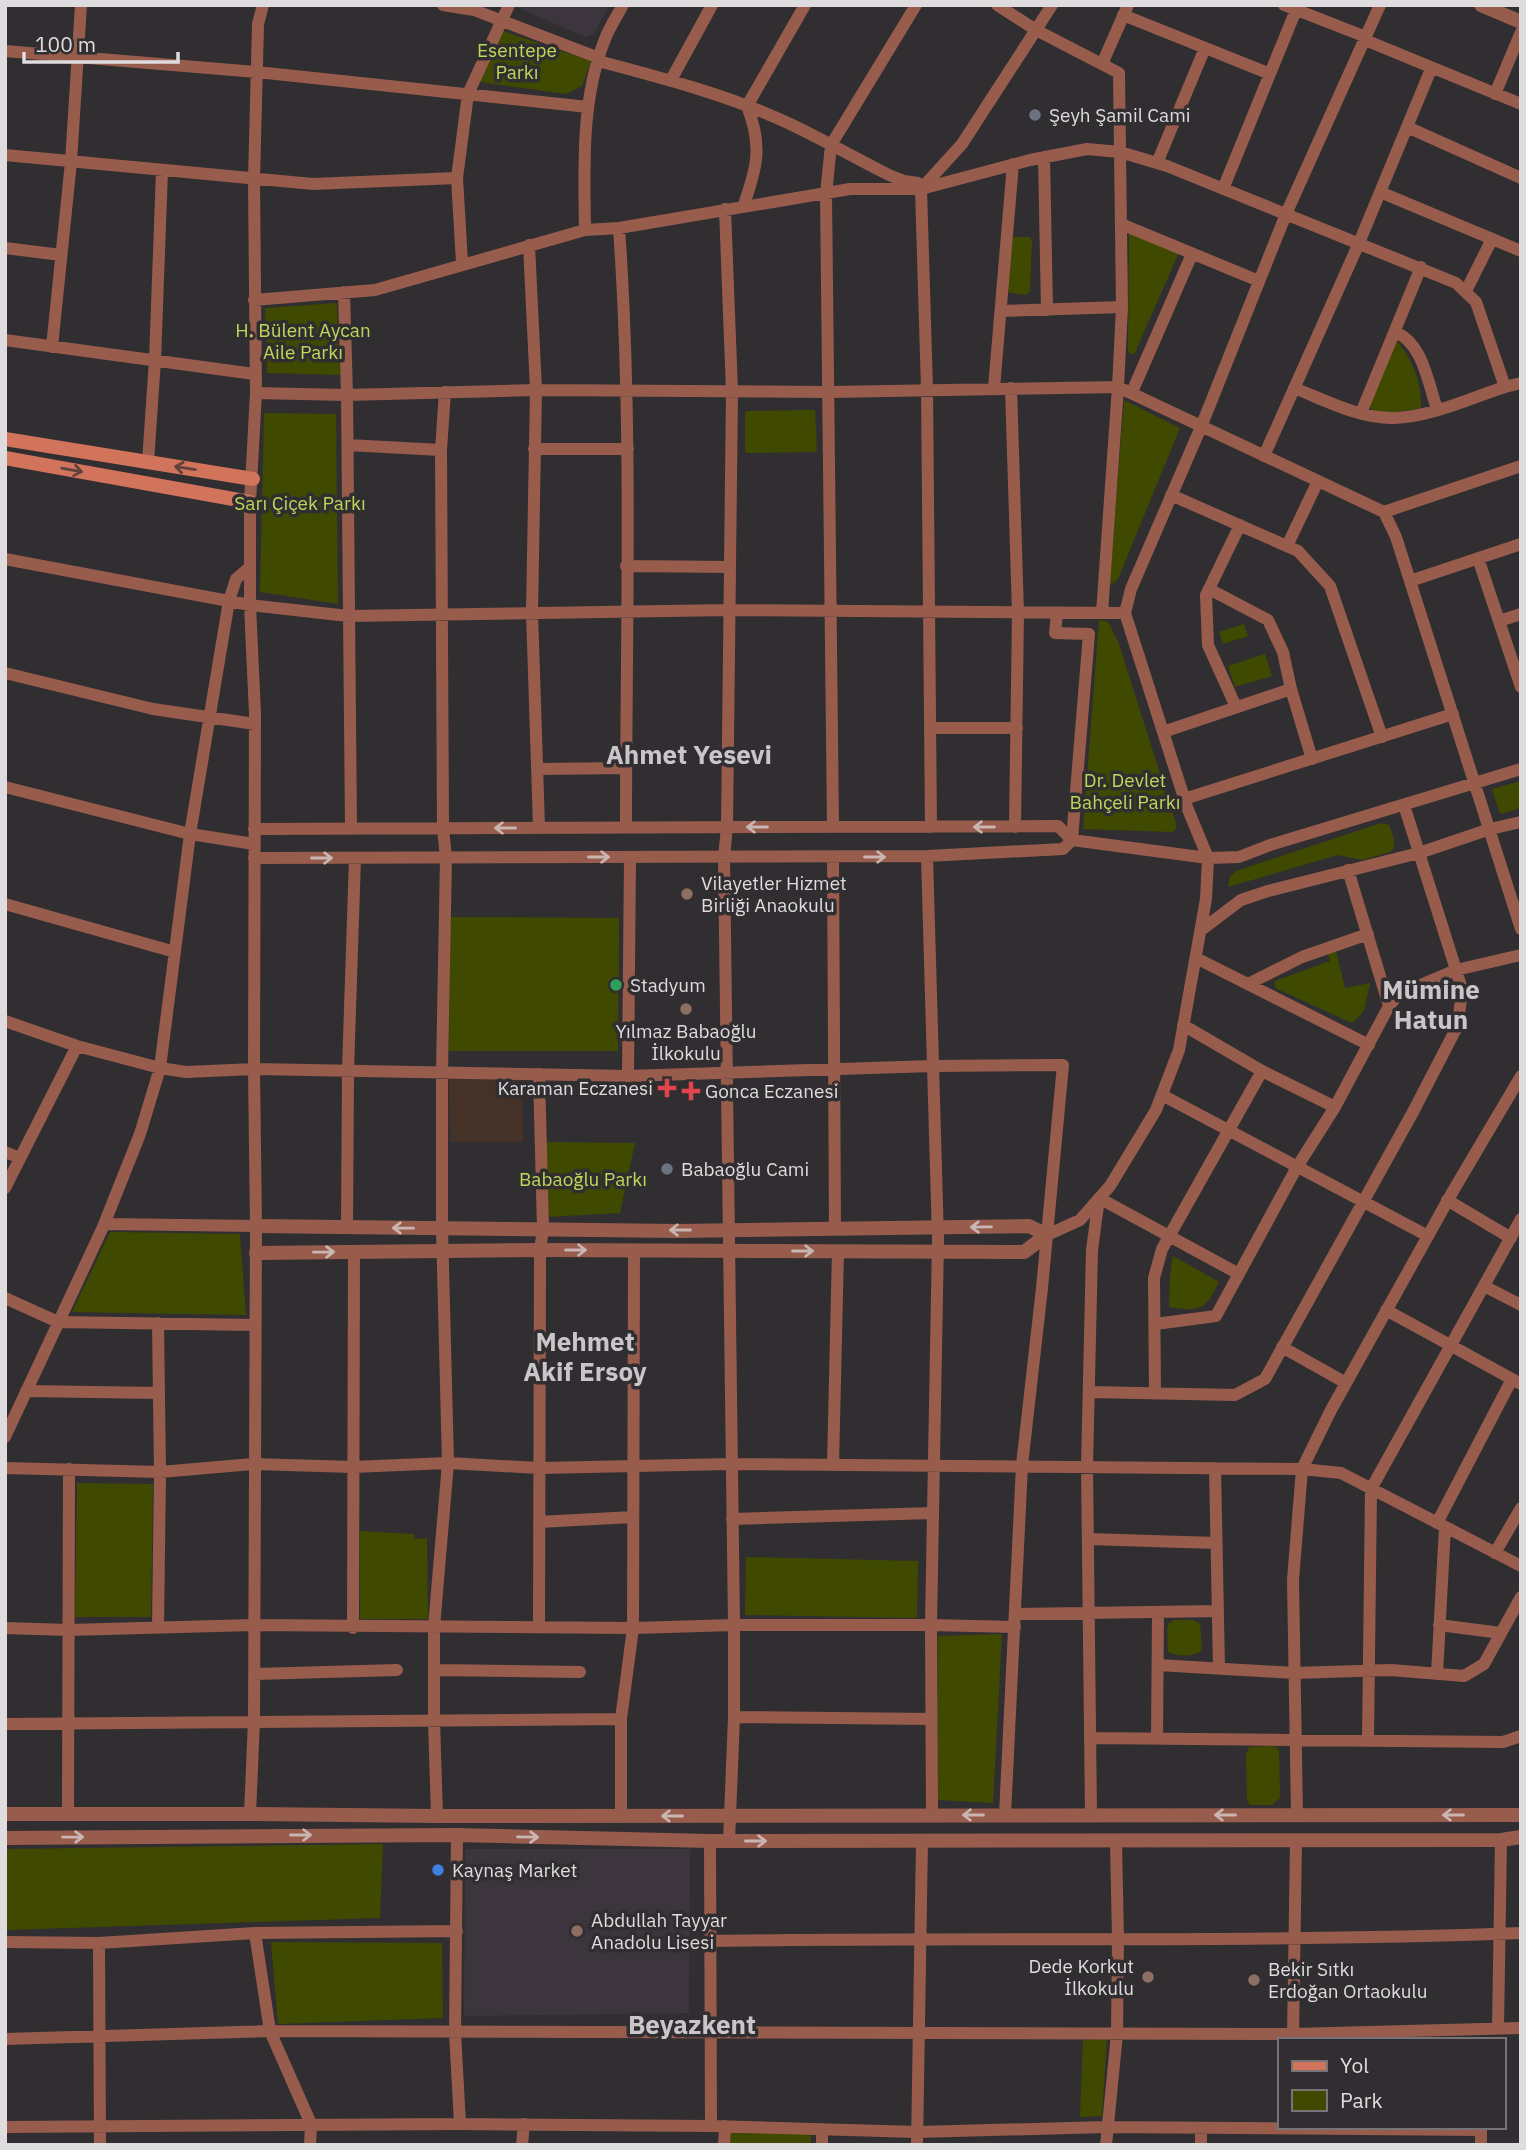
<svg xmlns="http://www.w3.org/2000/svg" width="1526" height="2150" font-family="'IBM Plex Sans',sans-serif">
<rect width="100%" height="100%" fill="#312e31"/>
<path fill="#3c353d" d="M512 5H609L594 34 585 37Z
M465 1849H690L689 2013 464 2016Z"/>
<path fill="#443229" d="M522 1078 523 1142H450L449 1079Z"/>
<path fill="#3f4a00" d="M503 31 591 61 582 86 566 94 480 82Z
M1129 233 1179 252 1134 355 1128 352Z
M1014 237H1030L1032 240 1030 291 1026 295 1010 293 1008 291 1011 240Z
M337 303 340 375 267 373 265 308Z
M1397 341C1413 360 1422 383 1421 408 1406 410 1381 418 1369 407L1394 342Z
M1124 400 1180 428 1118 579 1109 586Z
M815 410 817 450 814 452 747 453 745 451V413L747 411Z
M264 413 336 414 338 604 260 592Z
M1099 620 1108 622 1118 641 1177 827 1172 832 1083 829Z
M1244 624 1248 636 1223 644 1219 632Z
M1265 654 1272 676 1235 687 1228 666Z
M1521 781V808L1500 814 1492 789Z
M1381 823 1389 825C1392 832 1395 840 1394 848L1390 852 1362 860 1338 855 1228 887 1230 876 1236 871Z
M450 917 619 918 618 1051H449Z
M1336 951 1345 988 1370 983 1364 1011 1352 1023 1275 988V981L1330 961 1328 954Z
M546 1142 635 1143 620 1213 546 1217Z
M110 1232 240 1234 246 1315 72 1312Z
M1173 1256 1219 1282C1205 1310 1201 1312 1169 1307L1170 1275Z
M77 1483 153 1484 151 1617H75Z
M360 1531 414 1534 415 1539 427 1538 428 1619H360Z
M746 1557 918 1561 917 1618 745 1615Z
M1174 1620H1194L1200 1624 1202 1648 1200 1652C1190 1657 1177 1656 1168 1652L1167 1628 1169 1623Z
M1002 1634 993 1803 937 1800 938 1636Z
M1274 1746 1279 1750 1280 1798 1272 1805H1250L1247 1801 1246 1755 1249 1747Z
M383 1844 380 1918 5 1930V1849Z
M271 1942 442 1943 443 2018 278 2024Z
M1107 2039 1102 2116 1080 2117 1083 2040Z
M811 2132V2145H730V2133Z"/>
<g fill="none" stroke-linecap="round" stroke-linejoin="round">
<path stroke="#985c4d" stroke-width="12" d="M443 5 474 10 599 58
M997 5 1036 30 1119 73 1122 307 1118 387 1102 613
M1284 5 1366 37
M1123 15 1270 74
M1365 40 1521 104
M5 51 257 72 588 107
M598 61C662 78 728 95 788 123 822 139 855 158 889 175L904 181 918 183
M1102 64 1128 5
M671 80 712 5
M1495 94 1521 32
M1407 127 1521 178
M5 155 313 184 457 178
M1044 157 1047 310
M1157 163 1205 48
M1223 189 1296 10
M1380 192 1521 251
M743 207C757 168 763 146 747 106L805 5
M725 209 732 391 727 827 724 857 734 1625V1717L729 1841
M1121 224 1259 281
M619 228C633 428 626 628 626 827
M585 230C584 167 581 99 605 39 609 28 617 16 623 5
M529 245 536 390 532 612 539 827
M5 248 61 255
M462 263 457 178 468 94 509 5
M1466 291 1492 239
M344 292 347 395 351 828
M254 300 375 290 585 230 619 228 850 189H921L1030 160 1087 149 1120 152 1167 166 1456 283 1476 302 1505 387 1521 383
M1001 311 1122 307
M1395 332C1423 343 1428 383 1437 409
M5 340 254 374
M52 347 71 162 81 5
M994 388 1013 164
M1011 388 1018 613 1015 827
M1294 388C1325 400 1360 419 1394 418 1431 417 1470 398 1505 387
M1132 392 1192 254
M256 393 347 395 536 390 830 392 1118 387 1384 512 1396 537 1521 929
M1361 413 1421 267
M348 445 441 450
M534 449H628
M1264 456 1359 243 1431 69
M148 462 155 360 162 171
M1171 495 1298 551 1330 586 1382 737
M1384 512 1521 466
M1287 546 1318 481
M1478 558 1521 687
M5 559 250 605 348 616 729 610 1125 613
M626 566 730 567
M1410 581 1521 544
M1209 589 1268 620 1283 652 1291 689 1312 759
M1499 621 1521 614
M5 673 153 709 255 724
M1236 707 1208 645 1206 595 1240 525
M931 728H1017
M1163 732 1291 689
M537 769 626 768
M5 787 190 834 254 844
M1184 799 1453 714
M833 827 826 194 831 145 916 5
M931 827 927 389 921 189 962 144 1052 5
M254 829 1058 826 1072 840 1208 858 1239 857 1270 845 1521 769
M927 856 938 1239 931 1625 932 1815
M833 857 835 1229
M254 858 927 856 1063 849 1072 840 1089 634 1055 633 1057 613
M1348 870 1389 1006
M5 904 175 952
M1200 931 1241 900 1268 891 1419 853 1490 829 1521 822
M1196 958 1369 1045
M1248 984 1302 957 1368 934
M5 1021 77 1046 160 1068 186 1072 254 1069 628 1076 933 1066 1063 1065 1042 1288 1022 1465 1005 1815
M1183 1025 1262 1071 1335 1107
M539 1074 543 1229 540 1250 539 1627
M628 1076 630 857
M1162 1095 1428 1236
M5 1152 20 1158
M5 1188 77 1046
M1447 1200 1511 1238
M105 1224 256 1226
M347 1227 348 1070 355 858
M1047 1235 1080 1220 1110 1186 1156 1110 1179 1050 1206 899 1208 858 1187 807 1125 613 1131 589 1201 427 1286 214 1380 5
M1484 1286 1521 1305
M5 1298 58 1322 254 1325
M1386 1310 1521 1384
M1155 1324 1216 1316 1297 1167 1335 1107 1389 1006 1399 994 1456 970 1521 955
M1282 1347 1346 1383
M26 1391 159 1393
M1089 1392 1235 1395 1265 1379 1413 1112 1458 1025 1462 989 1404 805
M1155 1393 1154 1278 1162 1249 1262 1071
M5 1437 103 1227 140 1134 160 1068 190 834 229 601 236 579 250 567
M833 1465 838 1251
M5 1468 160 1472 253 1464 353 1467 448 1463 539 1468 730 1464 1302 1469 1341 1473 1521 1566
M1215 1468 1219 1668
M732 1519 933 1513
M539 1522 633 1517
M1437 1523 1512 1379
M1088 1539 1216 1543
M1495 1553 1521 1508
M1016 1614 1217 1611
M1439 1625 1501 1633
M5 1628 68 1630 254 1625 633 1628 734 1625H931L1015 1627
M158 1628 160 1472 158 1323
M353 1628 354 1252
M1158 1665 1294 1673 1391 1670 1464 1676 1484 1664 1521 1597
M434 1670 580 1672
M254 1674 397 1670
M1437 1674 1445 1527
M734 1717 931 1719
M5 1724 621 1719
M1090 1738 1503 1742 1521 1736
M1157 1739 1158 1612
M1368 1741 1371 1489 1521 1219
M68 1814 69 1469
M250 1814 254 1721 256 1226 254 1069 255 714 250 605V502L256 393 254 180 258 24 263 5
M621 1815V1719L633 1628 634 1251
M1091 1815 1087 1466 1092 1250 1099 1198 1239 1274
M1297 1815 1293 1580 1302 1469 1331 1410 1453 1191 1521 1076
M437 1816 434 1721V1627L448 1463 442 1228V1071L446 858 443 828 441 450 445 392
M457 1835 455 2032 460 2124
M710 1841 711 2126
M255 1933 270 2031 311 2124 310 2145
M710 1941C980 1937 1251 1943 1521 1933
M5 1942 99 1943 255 1933 457 1931
M99 1943 100 2145
M1498 2028 1501 1840
M5 2039 270 2031 1293 2034 1521 2028
M1293 2039 1296 1841
M5 2127 460 2124 711 2126 917 2132 1106 2127 1481 2130
M822 2129V2145
M522 2145 524 2124
M724 2145 725 2126
M917 2145 922 1841
M1106 2145 1117 2034 1118 1939 1116 1841
M1201 2145V2129
M1481 2145V2127"/>
<path stroke="#985c4d" stroke-width="14" d="M1481 5 1521 22
M256 1253 540 1250 1024 1252 1047 1235 1029 1226 678 1231 256 1226
M5 1814H250L437 1816 1521 1815
M5 1838 457 1835 710 1841 1501 1840 1521 1837"/>
<path stroke="#d2735c" stroke-width="14" d="M5 439 253 479
M5 458 250 502"/>
</g>
<defs><path id="oneway-shaft" d="M-6 0H5M1.5-3L5.5 0L1.5 3" fill="none" stroke-width="1.6" stroke-linecap="round" stroke-linejoin="round" transform="scale(1.75)"/></defs>
<g stroke="#61433e">
<use href="#oneway-shaft" transform="translate(185 468) rotate(-171)"/>
<use href="#oneway-shaft" transform="translate(72 470) rotate(10)"/>
</g>
<g stroke="#c9b6b2">
<use href="#oneway-shaft" transform="translate(757 827) rotate(180)"/>
<use href="#oneway-shaft" transform="translate(984 827) rotate(180)"/>
<use href="#oneway-shaft" transform="translate(505 828) rotate(180)"/>
<use href="#oneway-shaft" transform="translate(599 857)"/>
<use href="#oneway-shaft" transform="translate(875 857)"/>
<use href="#oneway-shaft" transform="translate(322 858)"/>
<use href="#oneway-shaft" transform="translate(981 1227) rotate(179)"/>
<use href="#oneway-shaft" transform="translate(403 1228) rotate(-179)"/>
<use href="#oneway-shaft" transform="translate(680 1230) rotate(180)"/>
<use href="#oneway-shaft" transform="translate(576 1250)"/>
<use href="#oneway-shaft" transform="translate(803 1251)"/>
<use href="#oneway-shaft" transform="translate(324 1252) rotate(-1)"/>
<use href="#oneway-shaft" transform="translate(973 1815) rotate(-180)"/>
<use href="#oneway-shaft" transform="translate(1225 1815) rotate(-180)"/>
<use href="#oneway-shaft" transform="translate(1453 1815) rotate(-180)"/>
<use href="#oneway-shaft" transform="translate(672 1816) rotate(-180)"/>
<use href="#oneway-shaft" transform="translate(301 1835)"/>
<use href="#oneway-shaft" transform="translate(73 1837) rotate(-1)"/>
<use href="#oneway-shaft" transform="translate(528 1837) rotate(1)"/>
<use href="#oneway-shaft" transform="translate(756 1841)"/>
</g>
<g fill="#6b7280" stroke="#312e31" stroke-width="2.5">
<circle cx="1035" cy="115" r="7"/>
<circle cx="667" cy="1169" r="7"/>
</g>
<g fill="#8d6e63" stroke="#312e31" stroke-width="2.5">
<circle cx="687" cy="894" r="7"/>
<circle cx="686" cy="1009" r="7"/>
<circle cx="577" cy="1931" r="7"/>
<circle cx="1148" cy="1977" r="7"/>
<circle cx="1254" cy="1980" r="7"/>
</g>
<circle fill="#2e9e5b" stroke="#312e31" stroke-width="2.5" cx="616" cy="985" r="7"/>
<g fill="#e0444e" stroke="#312e31" stroke-width="2.5">
<path d="M663.5 1077.5h7v7h7v7h-7v7h-7v-7h-7v-7h7z"/>
<path d="M687.5 1080.5h7v7h7v7h-7v7h-7v-7h-7v-7h7z"/>
</g>
<circle fill="#3f7fe0" stroke="#312e31" stroke-width="2.5" cx="438" cy="1870" r="7"/>
<g text-anchor="middle" dominant-baseline="central" stroke-width="7" stroke-linejoin="round" paint-order="stroke">
<g font-size="19" fill="#bfd658" stroke="#312e31">
<text x="517" y="50">Esentepe<tspan x="517" dy="22">Parkı</tspan></text>
<text x="303" y="330">H. Bülent Aycan<tspan x="303" dy="22">Aile Parkı</tspan></text>
<text x="300" y="503">Sarı Çiçek Parkı</text>
<text x="1125" y="780">Dr. Devlet<tspan x="1125" dy="22">Bahçeli Parkı</tspan></text>
<text x="583" y="1179">Babaoğlu Parkı</text>
</g>
<g font-size="19" fill="#dedcde" stroke="#312e31" text-anchor="start">
<text x="1049" y="115">Şeyh Şamil Cami</text>
<text x="701" y="883">Vilayetler Hizmet<tspan x="701" dy="22">Birliği Anaokulu</tspan></text>
<text x="630" y="985">Stadyum</text>
<text x="686" y="1031" text-anchor="middle">Yılmaz Babaoğlu<tspan x="686" dy="22">İlkokulu</tspan></text>
<text x="653" y="1088" text-anchor="end">Karaman Eczanesi</text>
<text x="705" y="1091">Gonca Eczanesi</text>
<text x="681" y="1169">Babaoğlu Cami</text>
<text x="452" y="1870">Kaynaş Market</text>
<text x="591" y="1920">Abdullah Tayyar<tspan x="591" dy="22">Anadolu Lisesi</tspan></text>
<text x="1134" y="1966" text-anchor="end">Dede Korkut<tspan x="1134" dy="22">İlkokulu</tspan></text>
<text x="1268" y="1969">Bekir Sıtkı<tspan x="1268" dy="22">Erdoğan Ortaokulu</tspan></text>
</g>
<g font-size="26" font-weight="bold" fill="#c9c6ca" stroke="#312e31">
<text x="689" y="754">Ahmet Yesevi</text>
<text x="1431" y="989">Mümine<tspan x="1431" dy="30">Hatun</tspan></text>
<text x="585" y="1341">Mehmet<tspan x="585" dy="30">Akif Ersoy</tspan></text>
<text x="692" y="2024">Beyazkent</text>
</g>
</g>
<rect width="1526" height="2150" fill="none" stroke="#dedcde" stroke-width="14"/>
<rect x="1278" y="2038" width="228" height="91" fill="#312e31" stroke="#767476" stroke-width="2"/>
<rect x="1292" y="2061" width="35" height="10" fill="#d2735c" stroke="#767476" stroke-width="2"/>
<text x="1340" y="2073" font-size="21" fill="#dedcde">Yol</text>
<rect x="1292" y="2090" width="35" height="21" fill="#3f4a00" stroke="#767476" stroke-width="2"/>
<text x="1340" y="2108" font-size="21" fill="#dedcde">Park</text>
<path d="M24 52v10h154v-10" fill="none" stroke="#dedcde" stroke-width="3.5"/>
<text x="35" y="52" font-size="21" fill="#dedcde" stroke="#312e31" stroke-width="5" paint-order="stroke">100 m</text>
</svg>
